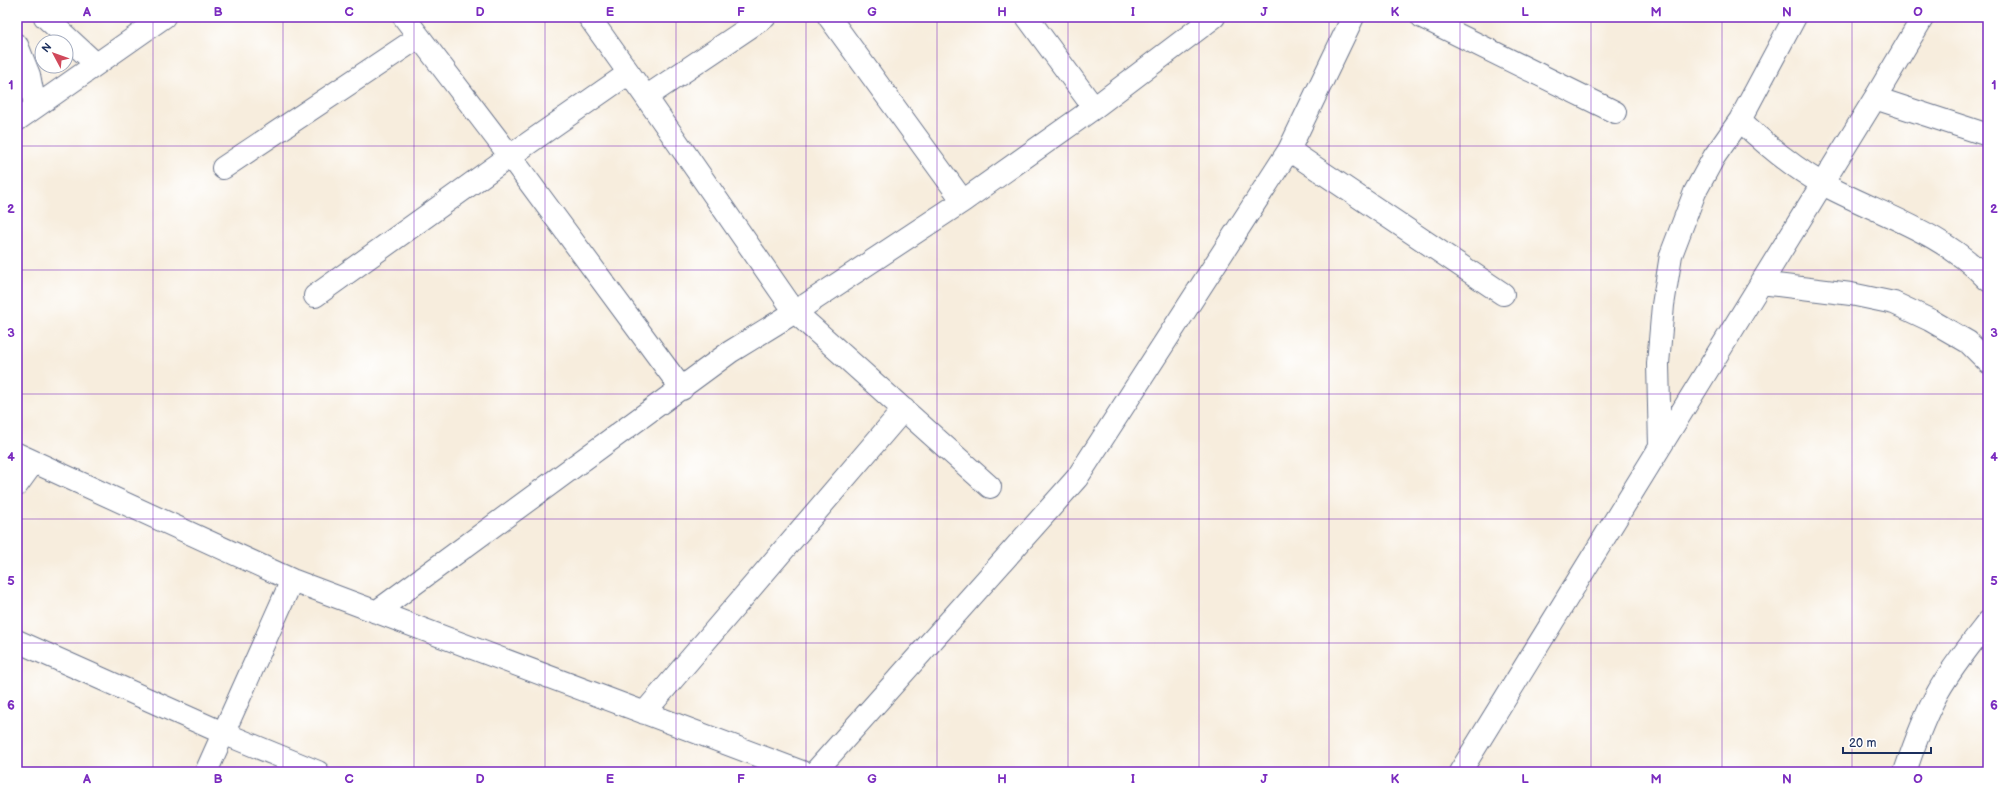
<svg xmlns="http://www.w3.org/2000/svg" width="2005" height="789" font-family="'Balsamiq Sans',sans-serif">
<rect width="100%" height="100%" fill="#fff"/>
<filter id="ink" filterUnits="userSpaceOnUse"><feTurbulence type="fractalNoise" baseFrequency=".025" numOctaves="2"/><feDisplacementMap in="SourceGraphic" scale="8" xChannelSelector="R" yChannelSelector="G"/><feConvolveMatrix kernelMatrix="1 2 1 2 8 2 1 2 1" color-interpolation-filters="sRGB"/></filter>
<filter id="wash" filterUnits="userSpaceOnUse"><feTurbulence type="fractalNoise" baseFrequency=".012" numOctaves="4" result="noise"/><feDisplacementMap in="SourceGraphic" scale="16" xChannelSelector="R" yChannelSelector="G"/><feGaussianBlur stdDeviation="0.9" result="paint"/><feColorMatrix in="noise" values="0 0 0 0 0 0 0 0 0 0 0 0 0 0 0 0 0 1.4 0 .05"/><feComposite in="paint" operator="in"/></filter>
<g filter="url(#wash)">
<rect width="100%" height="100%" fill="#f7eddd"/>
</g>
<g filter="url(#ink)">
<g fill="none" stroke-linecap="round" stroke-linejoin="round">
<g stroke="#68728a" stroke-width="24">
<path id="minor" d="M45 17 96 64
M404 17 510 156 682 389
M589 17 646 97 795 312 990 487
M829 17 963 201
M1027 17 1094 108
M1422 17 1615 112
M17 45 29 75 35 106
M646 97 765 17
M1875 98 1923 17
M17 120 164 17
M1740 120C1765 144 1791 166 1821 183 1878 214 1942 231 1988 280
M1289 150 1503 294
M223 168 419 37
M1761 283 1851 294 1894 303 1930 320 1968 342 1988 362
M315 296 510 156 629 73
M1660 447 1658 364 1663 305 1671 255 1695 192 1714 157 1740 120 1795 17
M17 454 292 580 802 772
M17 485 33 463
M376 612 730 352 795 312 963 201 1094 108 1214 17
M17 641 223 733 318 772
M644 713 904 409
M206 772 292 580
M815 772 1077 478 1289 150 1353 17
M1460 772 1875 98 1988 135
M1905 772C1914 745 1924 717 1938 692 1952 667 1970 645 1988 622"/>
</g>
<use href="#minor" stroke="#fff" stroke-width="22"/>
</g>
</g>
<path fill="none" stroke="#7b2cbf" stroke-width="1" stroke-opacity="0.55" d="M153 17V772M283 17V772M414 17V772M545 17V772M676 17V772M806 17V772M937 17V772M1068 17V772M1199 17V772M1329 17V772M1460 17V772M1591 17V772M1722 17V772M1852 17V772M17 146H1988M17 270H1988M17 394H1988M17 519H1988M17 643H1988"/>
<rect width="2005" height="789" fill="none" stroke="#fff" stroke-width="44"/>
<g transform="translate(54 54) rotate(311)"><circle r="19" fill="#ffffff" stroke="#a4acbf"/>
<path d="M0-3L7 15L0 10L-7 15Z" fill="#d1495b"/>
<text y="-6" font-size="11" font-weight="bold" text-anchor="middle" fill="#1b2f5e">N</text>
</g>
<path d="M1843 747v6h88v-6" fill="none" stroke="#1b2f5e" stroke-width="2"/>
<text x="1849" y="747" font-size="12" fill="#1b2f5e" stroke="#ffffff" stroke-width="3" paint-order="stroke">20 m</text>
<rect x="22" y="22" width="1961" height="745" fill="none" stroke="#7b2cbf" stroke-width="1.5"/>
<g font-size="13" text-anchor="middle" font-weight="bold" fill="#7b2cbf">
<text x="87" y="16">A</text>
<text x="218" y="16">B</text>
<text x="349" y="16">C</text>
<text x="480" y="16">D</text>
<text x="610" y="16">E</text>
<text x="741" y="16">F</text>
<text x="872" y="16">G</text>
<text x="1002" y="16">H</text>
<text x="1133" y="16">I</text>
<text x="1264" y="16">J</text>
<text x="1395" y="16">K</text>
<text x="1525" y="16">L</text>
<text x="1656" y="16">M</text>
<text x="1787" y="16">N</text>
<text x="1918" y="16">O</text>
<text x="11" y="89">1</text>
<text x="1994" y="89">1</text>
<text x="11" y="213">2</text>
<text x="1994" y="213">2</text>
<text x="11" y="337">3</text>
<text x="1994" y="337">3</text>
<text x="11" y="461">4</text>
<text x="1994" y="461">4</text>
<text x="11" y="585">5</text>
<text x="1994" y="585">5</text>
<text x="11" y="709">6</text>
<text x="1994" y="709">6</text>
<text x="87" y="783">A</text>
<text x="218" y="783">B</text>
<text x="349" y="783">C</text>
<text x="480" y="783">D</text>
<text x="610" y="783">E</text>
<text x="741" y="783">F</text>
<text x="872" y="783">G</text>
<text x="1002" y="783">H</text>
<text x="1133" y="783">I</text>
<text x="1264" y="783">J</text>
<text x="1395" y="783">K</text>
<text x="1525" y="783">L</text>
<text x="1656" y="783">M</text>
<text x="1787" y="783">N</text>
<text x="1918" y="783">O</text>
</g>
</svg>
